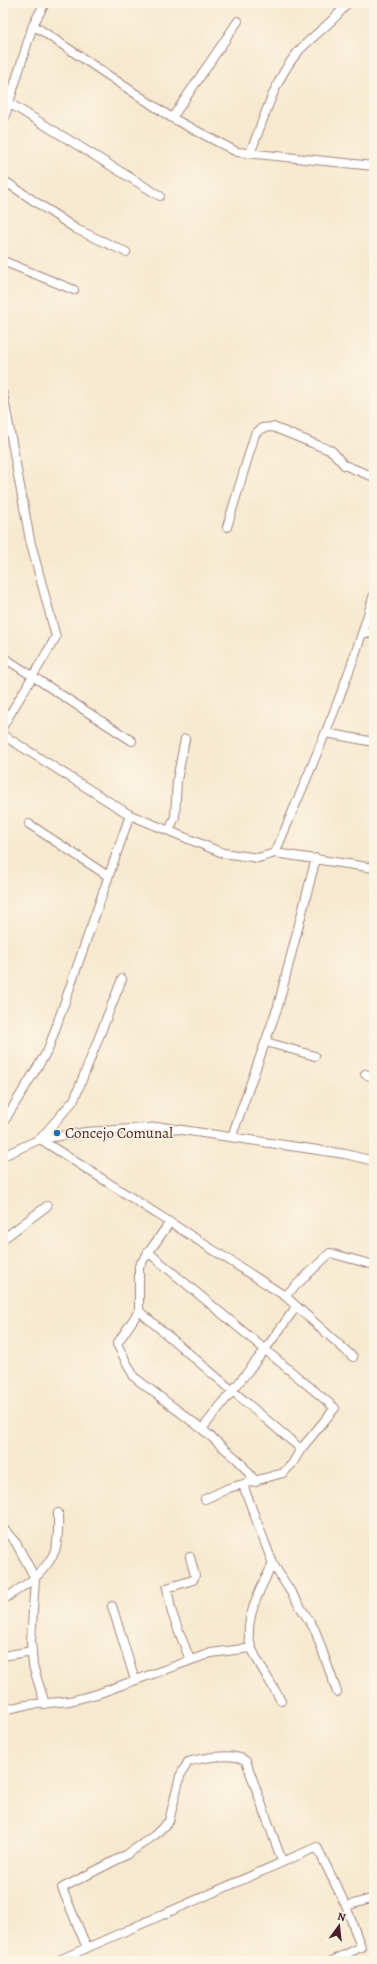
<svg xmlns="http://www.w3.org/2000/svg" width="377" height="1964" font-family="Alegreya,serif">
<rect width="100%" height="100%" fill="#fcf5e5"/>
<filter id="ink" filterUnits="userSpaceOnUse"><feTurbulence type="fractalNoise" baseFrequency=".025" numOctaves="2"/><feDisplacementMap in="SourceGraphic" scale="8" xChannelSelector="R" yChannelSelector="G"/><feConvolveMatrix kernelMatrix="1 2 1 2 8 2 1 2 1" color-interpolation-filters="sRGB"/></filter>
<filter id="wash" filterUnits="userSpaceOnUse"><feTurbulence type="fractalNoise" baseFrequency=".012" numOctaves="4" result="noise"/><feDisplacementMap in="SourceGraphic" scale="16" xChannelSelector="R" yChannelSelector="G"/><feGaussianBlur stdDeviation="0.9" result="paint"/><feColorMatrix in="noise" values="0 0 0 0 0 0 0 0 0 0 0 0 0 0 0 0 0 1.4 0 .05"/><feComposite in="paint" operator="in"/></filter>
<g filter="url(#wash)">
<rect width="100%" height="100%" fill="#f6e9cf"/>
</g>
<g filter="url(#ink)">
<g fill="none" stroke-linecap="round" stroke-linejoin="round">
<g stroke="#a0847d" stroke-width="10">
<path id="minor" d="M33 25 172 118 237 152 374 166
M9 103 160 196
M172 118 238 21
M3 122 33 25 45 3
M250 153C264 120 273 82 297 53 312 35 334 23 347 3
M3 180 76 229 126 252
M3 261 74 290
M3 394 30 540 56 637 3 726
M227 527 255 434 262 428 273 427 332 451 344 465 374 477
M363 632 374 634
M3 657 132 741
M326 733 374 742
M3 735 130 815 223 853 258 858 275 853C311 768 349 683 374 594
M29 824 108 876
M169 831 175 817 177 780 185 739
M275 853 374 868
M122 979 74 1100 40 1139 86 1132 162 1127 345 1154 374 1161
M266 1042 315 1056
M365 1074 374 1078
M3 1123 48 1050 130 815
M232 1136 278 1006 316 858
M3 1156 40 1139 285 1296 330 1253 374 1265
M3 1239 47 1206
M148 1252 335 1408 301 1449 139 1311V1266L170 1222
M285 1296 353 1357
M139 1311 117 1344 134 1377 202 1429 239 1461 256 1482
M202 1429 264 1351 296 1307
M243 1485 273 1564 315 1630 337 1692
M205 1499 229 1488 283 1473 292 1464 301 1449
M3 1528 16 1543 35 1578 3 1600
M273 1564C261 1586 241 1624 252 1649 260 1667 272 1684 281 1701
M112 1606 135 1680
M3 1656 32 1651
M190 1660 172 1613 167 1588 193 1580 195 1576 190 1557
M45 1704 33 1666 31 1641 35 1578C58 1555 59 1546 58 1513
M3 1710 26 1705 70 1701 97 1694 211 1653 251 1648
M346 1906 374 1898
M87 1948 62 1888 126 1855 155 1835 169 1821 180 1776 188 1762C201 1758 235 1752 246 1761L282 1861 289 1859
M57 1961 317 1847 346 1906 361 1947 332 1961"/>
</g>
<use href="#minor" stroke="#fff" stroke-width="8"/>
</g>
</g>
<circle fill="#1f6fb2" stroke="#fcf5e5" stroke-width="1.5" cx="57" cy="1133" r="4"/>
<g text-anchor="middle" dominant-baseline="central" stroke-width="3" stroke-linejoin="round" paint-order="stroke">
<g font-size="15" fill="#4a1f2b" stroke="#fcf5e5" text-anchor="start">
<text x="65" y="1133">Concejo Comunal</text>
</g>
</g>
<rect width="377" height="1964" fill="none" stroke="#fcf5e5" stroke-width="16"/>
<g transform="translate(339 1926) rotate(15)" stroke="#fcf5e5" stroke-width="3" paint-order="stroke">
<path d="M0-3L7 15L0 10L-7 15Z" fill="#4a1f2b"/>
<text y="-6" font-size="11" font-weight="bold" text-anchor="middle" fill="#4a1f2b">N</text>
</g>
</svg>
